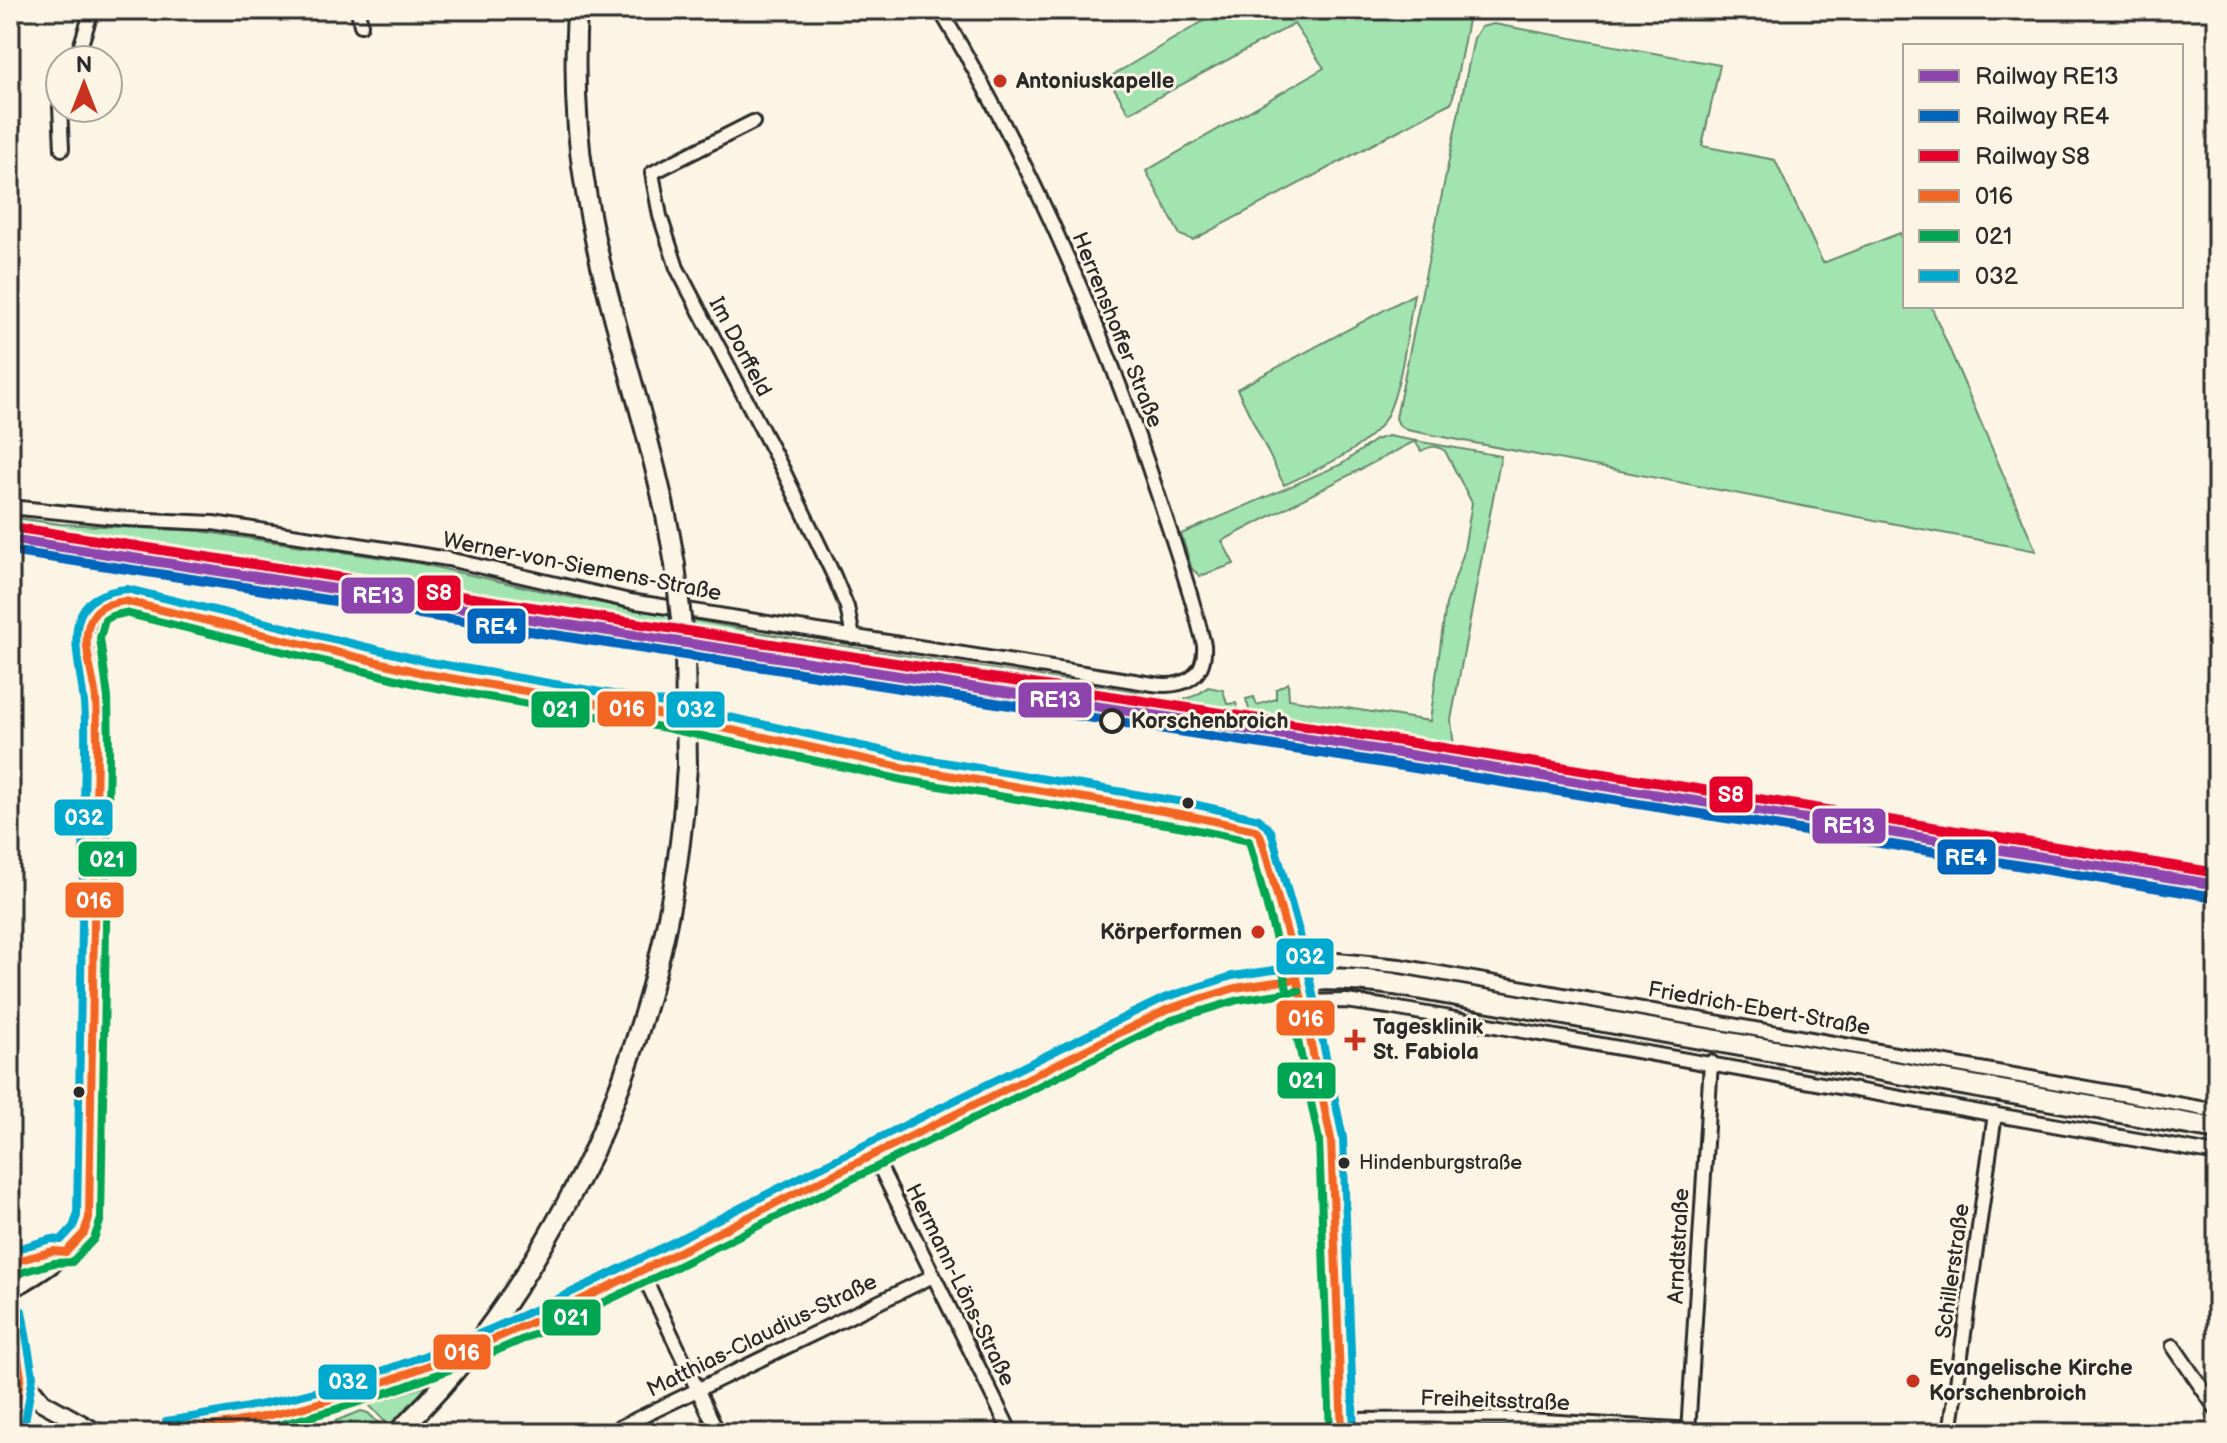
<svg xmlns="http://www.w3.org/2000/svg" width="2227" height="1443" font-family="'Balsamiq Sans',sans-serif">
<rect width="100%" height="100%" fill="#fcf5e5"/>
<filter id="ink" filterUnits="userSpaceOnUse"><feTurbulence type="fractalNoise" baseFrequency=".0125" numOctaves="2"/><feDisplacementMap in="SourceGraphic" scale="16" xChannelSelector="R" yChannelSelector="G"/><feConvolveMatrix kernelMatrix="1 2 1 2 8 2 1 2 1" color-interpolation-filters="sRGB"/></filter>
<g filter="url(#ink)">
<path fill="#a1e4af" stroke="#66886d" stroke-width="2" d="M1222 10H1470L1452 102 1193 240 1180 235 1146 171 1324 68 1294 24 1129 113 1108 78Z
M1494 24 1720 65 1702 146 1775 160 1823 263 1900 233 1905 245V306H1931L2036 551 1407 430 1399 425 1396 418 1474 38 1481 27Z
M1414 294C1408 326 1401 396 1383 422 1364 450 1314 471 1284 485L1237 389Z
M1388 436 1501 456 1451 720 1454 748 1452 756 1253 723 1246 699 1254 697 1257 705 1276 699V689L1288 683 1289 699 1430 721 1446 604 1463 555 1472 503 1445 451C1436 445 1431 446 1421 451L1415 441 1222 541 1234 564 1200 576 1192 569 1181 534 1342 464 1375 440Z
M10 517 61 524 199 531 417 563 569 597 774 635 1144 693 1149 699C1171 701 1190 703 1208 687L1223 690 1227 704 1236 703 1240 721 1219 717V712L1125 698V695L857 658 856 664 10 533Z
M862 1170 866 1174 656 1278 661 1270Z
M628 1286 636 1288 500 1351 282 1433H266L427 1376Z
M447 1379 395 1432 369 1405Z
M361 1411 368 1413 383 1427 378 1433H304Z"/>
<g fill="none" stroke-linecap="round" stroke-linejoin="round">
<g stroke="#2b2b2b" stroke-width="18">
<path id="minor" d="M358 10 361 25
M76 60 92 10
M60 107 62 149
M753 122 652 173 660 216 677 268 782 468 834 576 847 607 853 637
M10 507 127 519 213 523 385 549 448 559 630 601 1153 684C1182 688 1206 679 1204 645 1192 594 1174 544 1158 495 1102 324 1032 164 940 10
M1294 962 1337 960 1400 966 2217 1111
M1302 1002 1346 1001 1388 1007 2217 1154
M874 1155 1011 1433
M10 1263 53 1251 66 1252
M641 1270 718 1433
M10 1292C38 1277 82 1252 89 1218L97 768C97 745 97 721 96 698 93 663 67 603 125 601L427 674 668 716 905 768 1186 815 1255 830 1260 835 1265 851 1290 944 1331 1139 1342 1433
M2173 1346 2217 1410
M1341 1420 1509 1419 1743 1433
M608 1433 933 1276
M1688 1433 1711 1062
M1950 1433 1995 1114"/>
</g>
<g stroke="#2b2b2b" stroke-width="22">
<path id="tertiary" d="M10 1313 21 1376 11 1433
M21 1376 42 1402 98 1433"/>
</g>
<g stroke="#2b2b2b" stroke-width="24">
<path id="secondary" d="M577 10C574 67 575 124 584 180 604 311 655 435 675 565
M594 1150C649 1024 679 903 687 766"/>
</g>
<g stroke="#2b2b2b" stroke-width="26">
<path id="primary" d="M168 1433C374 1410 562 1310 745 1219 885 1148 1027 1079 1168 1009 1242 980 1316 973 1394 984L2217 1129"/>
</g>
<use href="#minor" stroke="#fcf5e5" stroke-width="12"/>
<use href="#tertiary" stroke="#fcf5e5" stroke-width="16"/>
<use href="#secondary" stroke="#fcf5e5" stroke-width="18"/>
<use href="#primary" stroke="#fcf5e5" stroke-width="20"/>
<g stroke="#2b2b2b" stroke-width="24" stroke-linecap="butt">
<path id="secondary-bridge" d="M675 565 685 654 687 766
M397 1433C481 1353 543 1254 594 1150"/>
</g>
<use href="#secondary-bridge" stroke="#fcf5e5" stroke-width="18"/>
<g stroke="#fcf5e5" stroke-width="14">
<path id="bus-1" d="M10 1263 53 1251 66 1252 84 1233 89 1218 97 751C97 734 97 716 96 699 94 675 76 633 96 612 103 604 115 603 125 601L427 674 668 716 905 768 1186 815 1255 830 1260 835 1265 851 1290 944 1331 1139 1342 1433
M10 1313 21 1376 11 1433
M168 1433C220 1425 272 1417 322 1402 485 1353 636 1274 788 1197 914 1134 1041 1072 1168 1009L1235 988 1297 979"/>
</g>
<g stroke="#fcf5e5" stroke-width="14">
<path id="bus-2" d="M13 1275 54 1263 72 1262 94 1239 101 1219 109 751 108 698 100 638 105 620 112 616 125 613 425 686 666 728 903 780 1184 827 1249 841 1278 947 1319 1140 1330 1433
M245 1433C433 1392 605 1303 776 1217 908 1150 1040 1086 1172 1020L1238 1000 1299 991"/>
</g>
<g stroke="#fcf5e5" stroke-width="14">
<path id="bus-3" d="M10 1251 51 1239 61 1240 73 1227 77 1216 85 751C85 732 86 713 83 695 77 647 59 595 127 589L429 662 670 704 907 756 1189 803 1259 819 1271 831 1302 942 1343 1138 1354 1433
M22 1311 33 1376 23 1433
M166 1421C216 1413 265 1405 314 1392 475 1348 626 1266 773 1191 903 1126 1033 1061 1164 998L1232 976 1295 967"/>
</g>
<use href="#bus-1" stroke="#f26522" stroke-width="8"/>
<use href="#bus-2" stroke="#00a651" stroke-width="8"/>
<use href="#bus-3" stroke="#00a9ce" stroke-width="8"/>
<g stroke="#fcf5e5" stroke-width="16">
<path id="rail-1" d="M10 539 1355 746 2217 885"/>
</g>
<g stroke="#fcf5e5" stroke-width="16">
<path id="rail-2" d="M10 551 1353 758 2215 897"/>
</g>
<g stroke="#fcf5e5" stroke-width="16">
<path id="rail-3" d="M12 527 1357 734 2217 873"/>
</g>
<use href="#rail-1" stroke="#8e44ad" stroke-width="10"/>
<use href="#rail-2" stroke="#0065bd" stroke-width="10"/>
<use href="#rail-3" stroke="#e4002b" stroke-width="10"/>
</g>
</g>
<g fill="#c8321e" stroke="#fcf5e5" stroke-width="3">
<circle cx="1000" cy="81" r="8"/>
<circle cx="1258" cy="932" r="8"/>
<path d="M1351 1028h8v8h8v8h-8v8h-8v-8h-8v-8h8z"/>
<circle cx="1913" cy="1381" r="8"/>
</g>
<circle fill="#fcf5e5" stroke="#2b2b2b" stroke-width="4" cx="1112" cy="721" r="11"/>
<g fill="#2b2b2b" stroke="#fcf5e5" stroke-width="3">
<circle cx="1188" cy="803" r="7"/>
<circle cx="79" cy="1092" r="7"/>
<circle cx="1344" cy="1163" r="7"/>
</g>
<g text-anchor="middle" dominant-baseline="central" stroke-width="6" stroke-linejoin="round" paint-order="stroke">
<g font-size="20" fill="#2b2b2b" stroke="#fcf5e5" text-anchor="start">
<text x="1359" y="1163">Hindenburgstraße</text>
</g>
<g font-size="22" font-weight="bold" fill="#2b2b2b" stroke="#fcf5e5" text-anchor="start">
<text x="1016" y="81">Antoniuskapelle</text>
<text x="1242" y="932" text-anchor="end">Körperformen</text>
<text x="1373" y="1027">Tagesklinik<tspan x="1373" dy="25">St. Fabiola</tspan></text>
<text x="1929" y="1368">Evangelische Kirche<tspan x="1929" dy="25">Korschenbroich</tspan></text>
</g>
<g font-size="22" fill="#2b2b2b" stroke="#fcf5e5">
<text transform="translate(1117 330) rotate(68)">Herrenshoffer Straße</text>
<text transform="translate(740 347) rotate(62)">Im Dorffeld</text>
<text transform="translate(582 567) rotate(11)">Werner-von-Siemens-Straße</text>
<text transform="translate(1759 1009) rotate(10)">Friedrich-Ebert-Straße</text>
<text transform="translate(1679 1246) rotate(-87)">Arndtstraße</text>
<text transform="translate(1953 1271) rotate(-82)">Schillerstraße</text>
<text transform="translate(960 1285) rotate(64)">Hermann-Löns-Straße</text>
<text transform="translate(762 1336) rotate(-26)">Matthias-Claudius-Straße</text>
<text transform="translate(1495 1401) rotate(2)">Freiheitsstraße</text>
</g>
<g font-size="22" font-weight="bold" fill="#2b2b2b" stroke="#fcf5e5" text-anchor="start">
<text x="1131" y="721">Korschenbroich</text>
</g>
</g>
<g stroke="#fcf5e5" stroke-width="3">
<rect x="416" y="574" width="46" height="38" rx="8" fill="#e4002b"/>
<rect x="340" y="576" width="76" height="39" rx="8" fill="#8e44ad"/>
<rect x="466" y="607" width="61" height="38" rx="8" fill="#0065bd"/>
<rect x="1017" y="681" width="76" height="38" rx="8" fill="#8e44ad"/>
<rect x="596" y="690" width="61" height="38" rx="8" fill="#f26522"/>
<rect x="530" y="690" width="61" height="39" rx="8" fill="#00a651"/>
<rect x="665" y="690" width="61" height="39" rx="8" fill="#00a9ce"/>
<rect x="1708" y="775" width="46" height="39" rx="8" fill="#e4002b"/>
<rect x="53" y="798" width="61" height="39" rx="8" fill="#00a9ce"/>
<rect x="1811" y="807" width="76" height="38" rx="8" fill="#8e44ad"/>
<rect x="1936" y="838" width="61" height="38" rx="8" fill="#0065bd"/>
<rect x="77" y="840" width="61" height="38" rx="8" fill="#00a651"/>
<rect x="64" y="881" width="61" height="38" rx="8" fill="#f26522"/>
<rect x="1275" y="937" width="60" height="39" rx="8" fill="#00a9ce"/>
<rect x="1275" y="999" width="61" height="38" rx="8" fill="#f26522"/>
<rect x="1276" y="1061" width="61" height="39" rx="8" fill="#00a651"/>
<rect x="541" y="1298" width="61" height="39" rx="8" fill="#00a651"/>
<rect x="432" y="1333" width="60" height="38" rx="8" fill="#f26522"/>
<rect x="317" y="1363" width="61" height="38" rx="8" fill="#00a9ce"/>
</g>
<g font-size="22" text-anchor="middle" font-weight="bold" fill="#fff">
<text x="439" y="600">S8</text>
<text x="378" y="603">RE13</text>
<text x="496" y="634">RE4</text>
<text x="1055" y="707">RE13</text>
<text x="627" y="716">016</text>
<text x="560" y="717">021</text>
<text x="696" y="717">032</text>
<text x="1731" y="802">S8</text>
<text x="84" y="825">032</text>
<text x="1849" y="833">RE13</text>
<text x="1966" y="865">RE4</text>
<text x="107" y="867">021</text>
<text x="94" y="908">016</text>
<text x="1305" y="964">032</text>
<text x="1306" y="1026">016</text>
<text x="1306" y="1088">021</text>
<text x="571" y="1325">021</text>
<text x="462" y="1360">016</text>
<text x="348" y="1389">032</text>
</g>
<rect width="2227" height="1443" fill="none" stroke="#fcf5e5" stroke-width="40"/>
<rect x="20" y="20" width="2187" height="1403" fill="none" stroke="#2b2b2b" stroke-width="3" filter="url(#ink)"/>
<rect x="1903" y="44" width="280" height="264" fill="#fcf5e5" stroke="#a8a49b" stroke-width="2"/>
<rect x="1919" y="70" width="40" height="12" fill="#8e44ad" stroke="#a8a49b" stroke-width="2"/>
<text x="1975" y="84" font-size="24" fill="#2b2b2b">Railway RE13</text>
<rect x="1919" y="110" width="40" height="12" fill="#0065bd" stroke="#a8a49b" stroke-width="2"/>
<text x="1975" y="124" font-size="24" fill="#2b2b2b">Railway RE4</text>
<rect x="1919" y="150" width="40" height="12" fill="#e4002b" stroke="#a8a49b" stroke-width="2"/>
<text x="1975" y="164" font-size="24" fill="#2b2b2b">Railway S8</text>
<rect x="1919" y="190" width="40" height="12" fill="#f26522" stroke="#a8a49b" stroke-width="2"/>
<text x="1975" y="204" font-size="24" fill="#2b2b2b">016</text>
<rect x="1919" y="230" width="40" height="12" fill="#00a651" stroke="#a8a49b" stroke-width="2"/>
<text x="1975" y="244" font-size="24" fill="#2b2b2b">021</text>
<rect x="1919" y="270" width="40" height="12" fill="#00a9ce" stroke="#a8a49b" stroke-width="2"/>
<text x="1975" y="284" font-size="24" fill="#2b2b2b">032</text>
<g transform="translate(84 84)"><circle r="38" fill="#fcf5e5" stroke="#a8a49b" stroke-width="2"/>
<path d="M0-6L14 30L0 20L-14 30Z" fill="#c8321e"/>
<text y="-12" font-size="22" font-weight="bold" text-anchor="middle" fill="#2b2b2b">N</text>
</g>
</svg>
